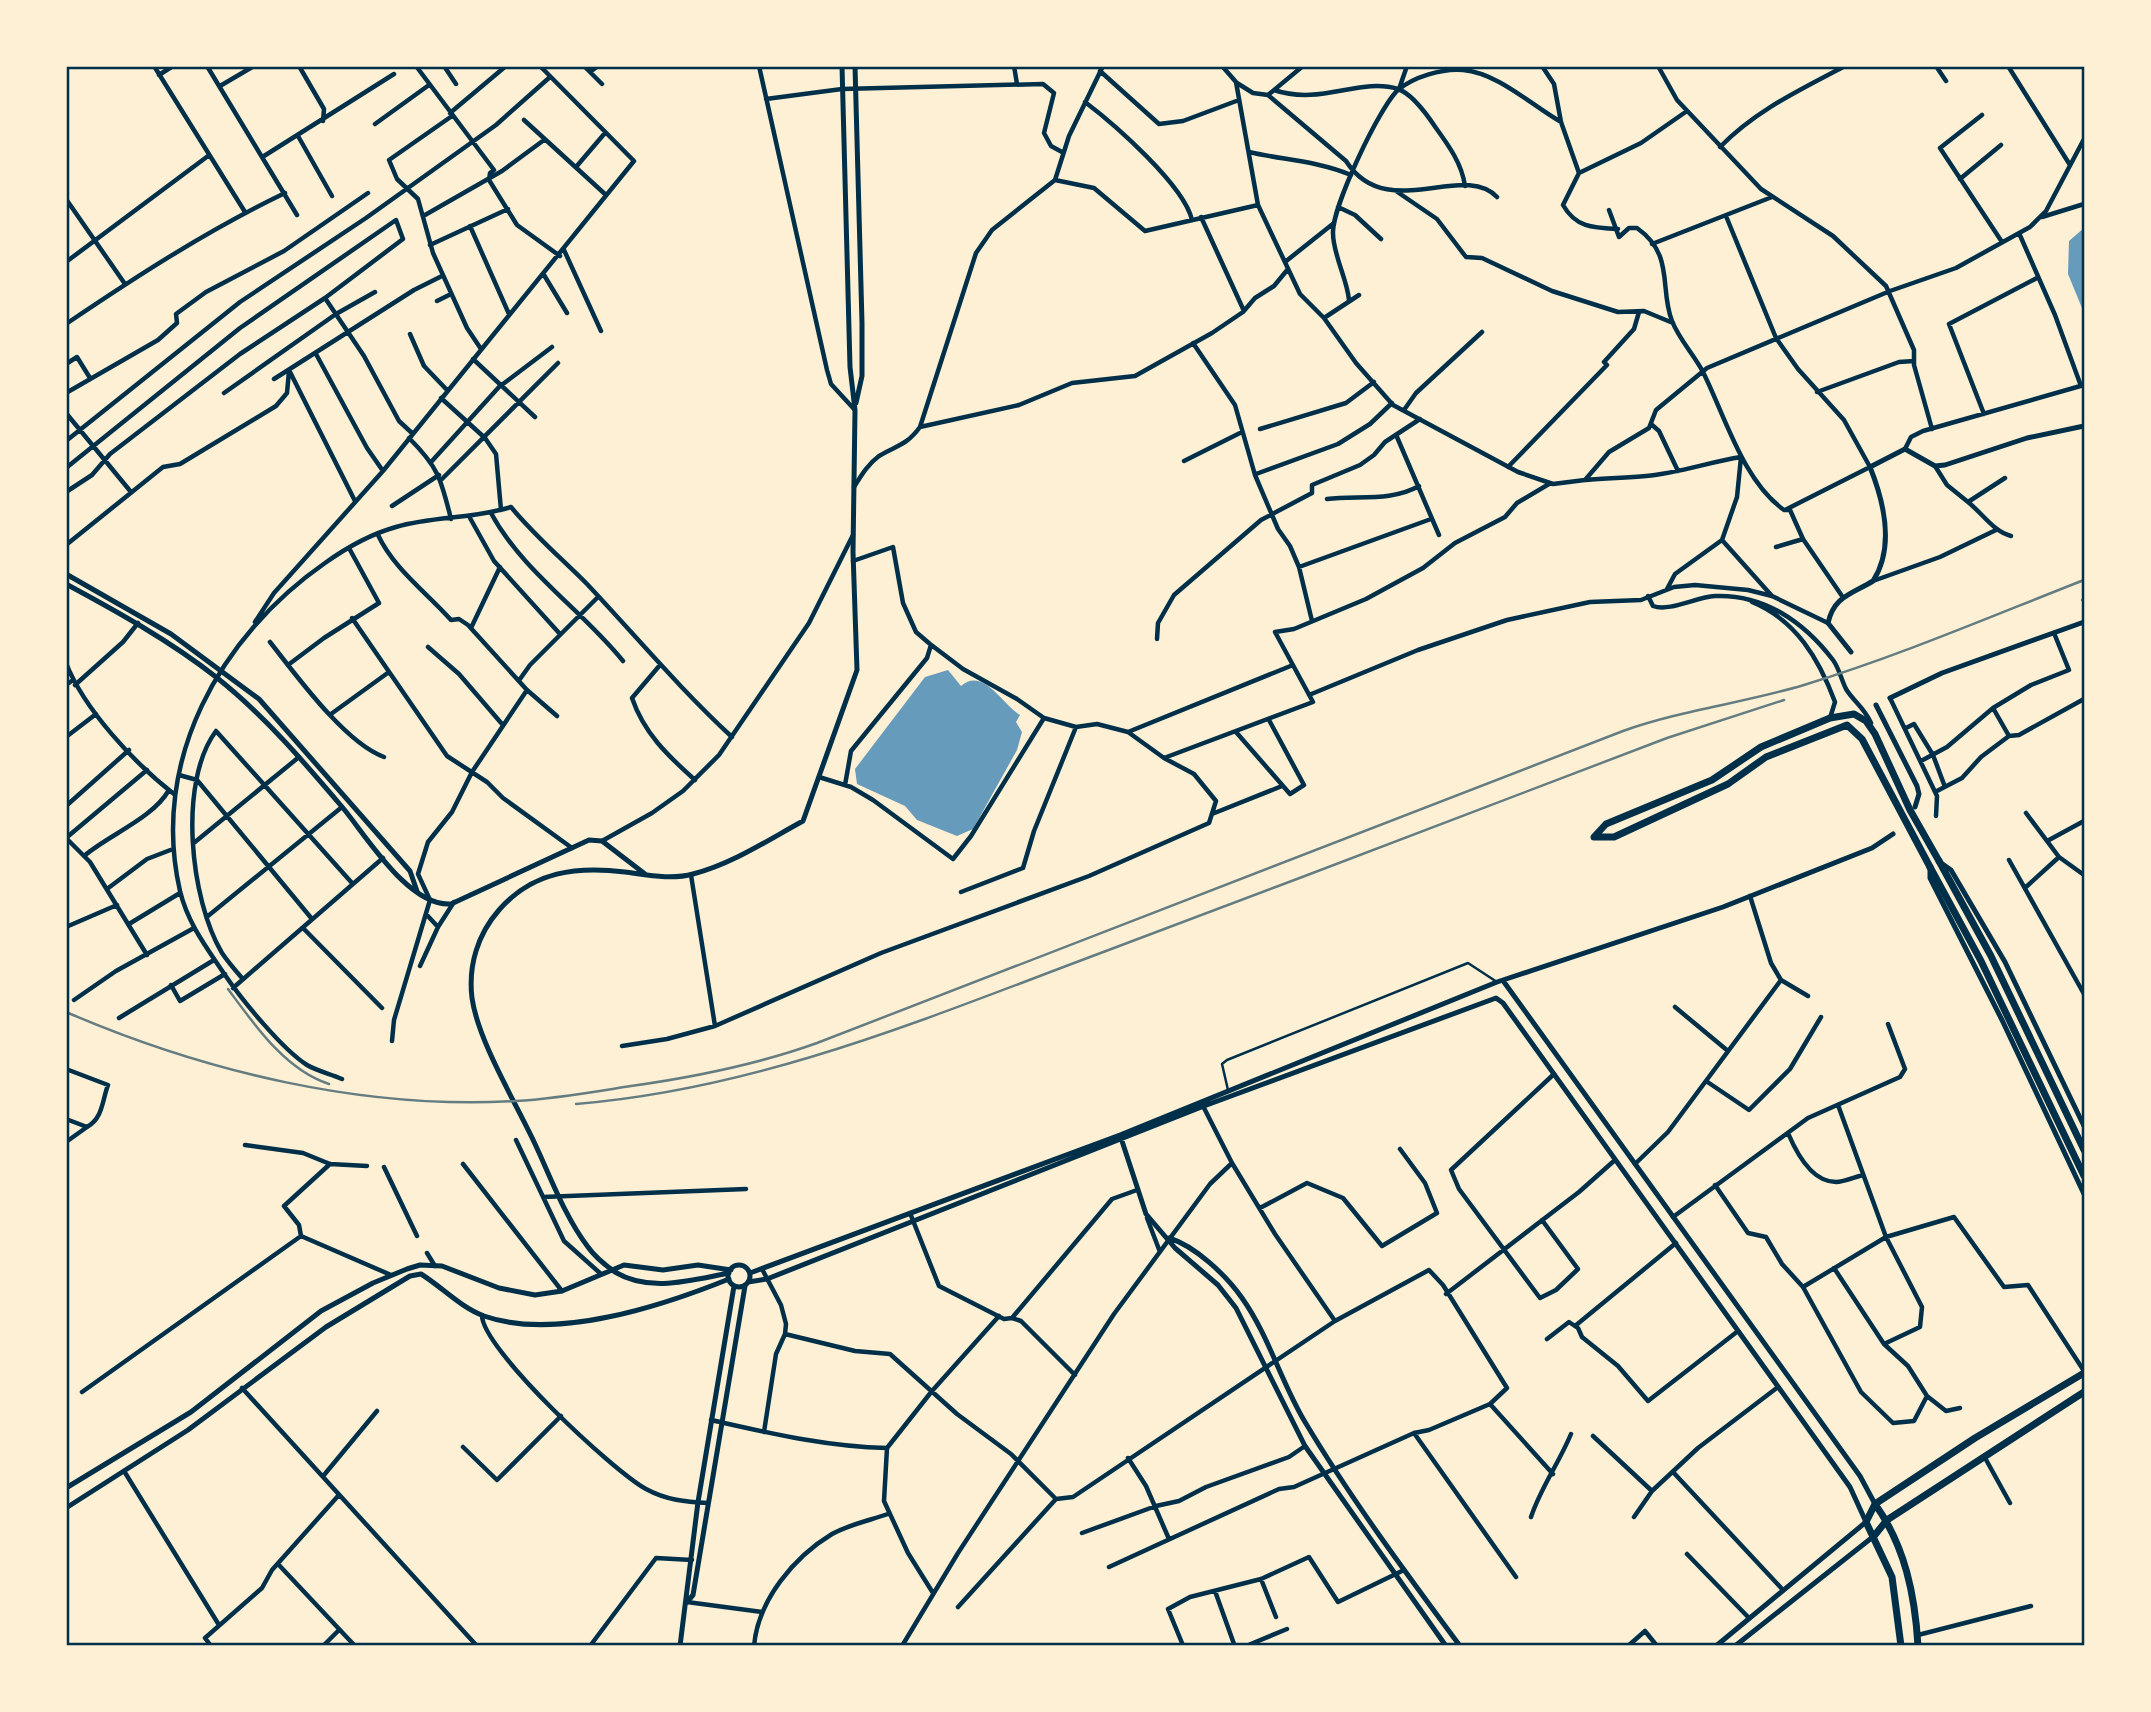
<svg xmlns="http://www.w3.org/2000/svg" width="2151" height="1712" font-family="'Exo 2',sans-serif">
<rect width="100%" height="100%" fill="#fdf0d5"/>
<path fill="#669bbc" d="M2084 228V313L2068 274 2069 241Z
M948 670 961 686C983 667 1001 703 1020 715L1016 722 1022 732 1017 750 973 829 957 836 917 820 905 806 857 784 855 769 925 677Z"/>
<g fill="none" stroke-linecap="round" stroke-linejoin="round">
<path stroke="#003049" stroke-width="2.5" d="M1228 1090 1222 1064 1227 1060 1468 963 1497 982"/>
<path stroke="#003049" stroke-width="4.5" d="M154 66 245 212
M207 66 297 215
M299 66 324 109 323 121
M416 66 494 170 490 173 489 180 517 225 560 256
M444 66 456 84
M584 66 602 84
M759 66 827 370 831 384 854 409
M1014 66 1017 84
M1222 66 1236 82 1258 205 1300 294 1324 318 1356 363 1393 405 1518 472 1553 484 1585 480 1609 452 1649 428 1656 410 1707 368 1890 291 1956 268 2030 227 2046 211 2084 139
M1542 66 1554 84 1561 122 1579 173
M1658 66 1677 100 1761 189 1833 236 1886 286 1914 350V365L1932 429
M1936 66 1946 81
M2008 66 2070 165
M1100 71 1159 124 1183 121 1239 100
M590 72 598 66
M159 75 173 66
M1237 83 1253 93 1268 95 1303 66
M220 86 254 66
M1399 89 1407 66
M1274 90C1321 106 1360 77 1398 89 1413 94 1428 116 1436 128 1449 146 1462 164 1465 186
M1268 95 1346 161C1386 224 1463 161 1497 197
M766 99 842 89 1043 84 1054 93 1044 133 1051 146 1062 152
M1085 102C1114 124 1184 185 1192 220
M450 113 506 66
M1982 115 1940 148 2002 242
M452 116 389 160 397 179 418 199 433 253 467 328 481 349
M524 120 606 195
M375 124 429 85
M298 136 332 196
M1720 147C1756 110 1800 90 1845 66
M1249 152C1284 160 1318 161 1351 175
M264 156 394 74
M576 167 605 133
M1960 179 2001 145
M1055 180 1094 188 1145 231 1258 205
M1396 191 1437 219 1466 257 1482 258 1552 291 1618 312 1644 311 1673 323
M66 199 125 284
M1338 207 1355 215 1381 239
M1609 210 1619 237 1629 228H1637C1675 255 1659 288 1672 321 1679 339 1694 355 1703 372 1725 416 1743 481 1784 510H1790L1803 539 1776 547
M425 215 502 171 544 140
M1726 216 1776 338 1798 369 1844 420 1870 467 1785 510
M1201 217 1244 311
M2042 217 2084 204
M470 226 509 314
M1618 229C1594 228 1576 228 1563 205L1579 173 1641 143 1687 111
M2019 233 2055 315 2081 386
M1652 244 1772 197
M430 245 508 209
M564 250 601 331
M66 262 208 156
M1285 262 1334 223
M544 275 567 313
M325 298 364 356 399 421 413 434
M1349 300C1347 278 1333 255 1333 233 1332 207 1380 106 1398 90 1413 77 1443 68 1463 70 1498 73 1531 105 1561 122
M437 301 451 294
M1324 318 1359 295
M66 324C137 276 208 230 285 193
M410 334 424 366 447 390
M1193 343 1235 405 1255 475 1278 529 1290 546 1299 567 1312 621
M316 354 367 448 383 471
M473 359 535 417
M66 364 77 357 90 378
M290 372 355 501
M274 379 414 290 442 276
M1817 392 1899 362 1914 361
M66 393 158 340 177 323 176 314 206 292 284 251 368 193
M224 393 336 314 375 292
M441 398 485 438 496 454 501 510
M1404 410 1416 393 1482 332
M66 413 131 492
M1984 414 1949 324 2037 278
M1651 424 1659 431 1678 471
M920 427 1019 405 1072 383 1135 376 1212 333 1243 312 1255 298 1274 286 1288 269
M1260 429 1346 403 1374 382
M1397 437 1439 535
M409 438C439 468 441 479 451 519
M66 441 240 302 366 218 496 125 550 77
M1905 449 1911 437 1923 431 2084 385
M432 461 499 387 552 347
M1184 461 1242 432
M1935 466 1947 485 1968 502 2005 478
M1508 467 1607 365 1604 362 1634 329 1639 312
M66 468 240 328 396 220 403 239 325 298 240 354 110 454 92 475 66 492
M1256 474 1338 444 1370 424 1392 403
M441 480 558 363
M1586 480C1606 478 1626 478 1646 476 1679 473 1709 462 1741 457L1737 497 1722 540 1772 596
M854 487C861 476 868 464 879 456 897 445 906 446 920 427L976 253 992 230 1055 180 1069 136 1103 66
M1327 499C1357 495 1391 502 1419 486
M1968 502C1982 513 1994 532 2011 536
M392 506 439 475
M491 513C522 571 582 610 623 661
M470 518 494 561 560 634
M378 535C394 569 426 592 451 620L459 619 468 625 527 690 557 716
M1803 539 1842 596
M66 545 163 467 180 464 276 406 287 393 289 371
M1299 567 1431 519
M1873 581 1940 557 1996 530
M1667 589 1675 574 1722 540
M1648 596 1653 606C1670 612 1696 597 1715 596 1764 594 1804 622 1833 660 1839 668 1841 679 1846 689 1854 702 1864 707 1871 723
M1752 602C1796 620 1819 659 1835 702L1830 718
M352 618 447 756 487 782 503 798 572 848
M255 622 274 593 383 471 634 161 540 66
M471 628 500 567
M2054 633 2069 670 2031 685 1993 708 2009 736 2019 735 2084 699
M1157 639 1158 623 1174 595 1261 520 1312 493V485L1360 465 1374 455 1385 442 1420 419
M270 642C296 675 345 743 384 757
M428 647 459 674 502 724
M66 663C84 709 134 763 174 794
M288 665 324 638 379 603 349 548
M660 665 632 698C644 733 667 755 695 780
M520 679 530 665 597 598
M66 685 73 680
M75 685 123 642 138 623
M1309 695 1418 650 1507 620 1590 602 1641 600 1674 587 1695 585 1748 590 1772 596 1828 623
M1890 698 1937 796 1936 816
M331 714 389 672
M1906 728 1914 724 1933 755 1945 787
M1128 732 1293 665
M1236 732 1290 794 1304 785 1269 720
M66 737 96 714
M1164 758 1313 702 1275 632 1294 629 1366 599 1423 568 1455 543 1505 517 1517 503 1549 484
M1921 761 1947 747 1993 708
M179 775 197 780 312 919
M819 777 851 787 873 800 953 859 971 836 1044 718
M845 785 851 751 927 658 931 645
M1935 792 1962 778 1981 757 2009 736
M66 806 129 750
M2026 813 2059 857 2026 887
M1212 814 1282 786
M66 838 90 862 147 955
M66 838 147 770
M2049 840 2084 821
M602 841 652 813 683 791 719 755 809 623 853 535
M195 842 299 757
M84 856C110 834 152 819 169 790
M2059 857 2084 875
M2009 860 2084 994
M691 875 715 1026
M107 889 147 859 173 849
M961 892 1023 868 1034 831 1076 727
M1750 896 1771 963 1781 980 1808 996
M426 914 438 927
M208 916 342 807
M129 924 180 893
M66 927 117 905
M303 928 382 1008
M420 966 438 927 454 902
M242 978C235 970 228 962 222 953 190 899 178 782 216 731L352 883
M171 985 180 1001 225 974
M233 988 383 858
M74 1000 116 971 194 928
M1675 1007 1728 1051
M119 1018 214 960
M392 1041 394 1020 430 900 418 874 428 842 452 812 472 772 527 690
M622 1046 667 1039 715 1026 881 953 1089 876 1209 823 1216 801 1194 774 1164 758 1128 732 1097 724 1076 727 1044 718 1017 699 963 669 930 644 916 632 903 603 893 547 853 561
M66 1069 108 1085C102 1101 103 1118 87 1127
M342 1079C331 1074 317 1071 307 1065 282 1049 242 1000 225 975 207 948 188 924 180 891 150 761 220 636 325 563 346 548 371 534 396 527 434 516 473 519 511 507 534 535 561 558 587 584 635 635 680 689 732 737
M1706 1081 1749 1110 1790 1069 1821 1017
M1203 1106 1232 1163 1275 1234 1335 1321
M66 1119 87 1127 66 1142
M1788 1133C1796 1152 1811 1182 1836 1182 1844 1182 1855 1177 1863 1175
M516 1140 564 1241 601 1274
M245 1145 303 1153 330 1164 367 1166
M330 1164 284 1206 299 1225 301 1236 391 1275
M463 1164 562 1291
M1635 1164 1668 1132 1781 980
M384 1167 417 1236
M1715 1185 1748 1233 1766 1237 1782 1264 1803 1287 1886 1237 1954 1217 2004 1287 2028 1285 2084 1371
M543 1197 746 1189
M1260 1208 1307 1183 1343 1198 1382 1246 1437 1213 1425 1183 1400 1149
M910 1213 939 1286 1004 1319 1012 1318 1112 1199 1137 1190
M1673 1217 1808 1118 1900 1077 1905 1069 1888 1024
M1147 1218 1160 1252
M1542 1220 1578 1269 1556 1290 1540 1298 1459 1189 1451 1170 1554 1074
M427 1253 435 1266
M1834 1268 1884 1344 1920 1327 1922 1307 1886 1237 1838 1105
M762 1269 781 1305 786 1324 785 1334 776 1354 764 1432
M1803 1287 1861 1392 1893 1423 1914 1421 1927 1396 1908 1366 1884 1344
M1446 1294 1579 1192 1615 1160
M482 1315C481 1348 614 1472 646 1489 666 1500 686 1502 708 1503
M1012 1318 1021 1321 1075 1375
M1575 1326 1676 1243
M785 1334 855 1351 890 1354 957 1414 1011 1454 1056 1499 1073 1497 1335 1321 1429 1270 1443 1285 1507 1388 1490 1404
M1547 1339 1569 1322 1578 1328 1582 1337 1618 1366 1648 1401 1738 1331
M242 1388 477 1646
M82 1392 301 1236
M1927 1396 1946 1411 1960 1408
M711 1420C769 1433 827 1447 887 1448
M1414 1433 1516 1577
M1593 1436 1652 1491
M463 1447 497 1480 561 1416
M1984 1456 2010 1503
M1128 1458 1146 1486 1169 1539
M124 1471 219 1625
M1673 1472 1783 1590
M324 1475 377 1411
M1531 1517C1541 1487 1559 1463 1571 1434
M1634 1517 1652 1491 1698 1448 1778 1387
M1082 1533 1156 1506 1179 1501 1206 1487 1289 1457 1305 1446
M1687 1554 1749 1618
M278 1564 355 1646
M1109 1567 1279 1489 1294 1487 1414 1433 1429 1430 1490 1404 1553 1474
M1261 1579 1276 1617
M1215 1591 1234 1644
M933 1593 908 1553 884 1501 887 1448 932 1391 999 1316
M687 1602 762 1612
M958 1607 1056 1499
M1918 1635 2031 1606
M1182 1643 1168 1609 1190 1597 1261 1579 1309 1557 1338 1602 1404 1570
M211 1646 205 1638 262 1588 272 1570 338 1496
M323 1646 339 1630
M590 1646 656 1558 692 1560
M754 1646C758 1600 794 1557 832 1534 848 1525 871 1520 888 1514
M902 1646 958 1553 1114 1314 1210 1184 1232 1163
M1246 1646 1287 1629
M1628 1646 1645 1631 1657 1646"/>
<path stroke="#003049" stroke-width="5" d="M855 66 862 323V376L856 403
M66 574 171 634 259 699 410 871 417 891
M66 584C118 612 170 641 216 677 264 715 304 762 343 808 367 837 409 907 451 904L589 840 602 841 645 874
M1851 652 1828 623C1834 596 1852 594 1873 581 1895 547 1884 502 1870 467L1905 449 1935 466 1945 465 2027 438 2084 426
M1890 698 1942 673 2084 622
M1876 705 1917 786 1919 794 1915 807
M1941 863 1951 870 2005 962 2084 1126
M1930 869V878L2002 1020 2084 1194
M1504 982 1860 1476 1875 1504
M1121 1138 1146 1214 1175 1248 1218 1285 1236 1308 1305 1446 1446 1646
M1169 1238C1195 1246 1226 1275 1242 1298 1269 1336 1281 1382 1305 1422 1351 1499 1406 1573 1460 1646
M728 1276a11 11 0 1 1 22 0a11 11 0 1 1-22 0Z
M729 1273C692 1280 650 1293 615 1272 605 1265 595 1257 588 1247 565 1217 551 1178 535 1144 516 1103 478 1041 472 998 468 965 478 934 499 910 533 871 577 866 625 872 648 875 671 880 693 874 732 864 768 840 803 821L857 670 853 552 855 410 850 367 842 66
M750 1273 1120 1135 1497 982 1723 907 1872 848 1893 834
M748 1282 767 1279 1204 1106 1496 998 1503 1003 1850 1487 1866 1522 1716 1646
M66 1488 191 1412 321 1311 373 1283 407 1269 420 1265 442 1266 499 1288 535 1295 562 1291 624 1265 663 1270 698 1265 731 1270
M66 1508 188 1430 326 1327 410 1276 421 1274C442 1287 460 1307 484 1316 555 1341 662 1306 729 1279
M687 1602 693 1595 745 1286
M680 1646 698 1502 734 1286
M1735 1646 1874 1536"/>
<path stroke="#003049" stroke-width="7" d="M1930 867 1862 739 1847 725 1766 757 1728 784 1614 837H1594L1606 824 1712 780 1761 747 1830 718 1854 714 1866 721 1875 734 1910 810 1939 861
M1875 1504C1905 1546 1915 1595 1918 1646
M1874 1536 1887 1520 2084 1392
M1901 1646 1892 1577 1866 1522 1875 1504 1975 1438 2084 1373"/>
<path stroke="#003049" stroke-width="7" d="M1939 861 1991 956 2084 1150
M1930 867 1981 961 2084 1176"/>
<path stroke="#657d81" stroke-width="2.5" d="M2082 600 2084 599
M228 989C254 1024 285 1070 329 1084
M66 1012C205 1072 364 1110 516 1101 554 1099 593 1092 631 1086 695 1077 756 1065 817 1043L1623 731C1682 710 1744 703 1804 685 1899 656 1992 616 2084 580
M576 1104C760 1089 927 1018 1098 954 1288 883 1478 810 1667 738L1784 700"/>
</g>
<rect width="2151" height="1712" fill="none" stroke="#fdf0d5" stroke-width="136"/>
<rect x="68" y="68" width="2015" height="1576" fill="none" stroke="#003049" stroke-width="2.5"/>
</svg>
